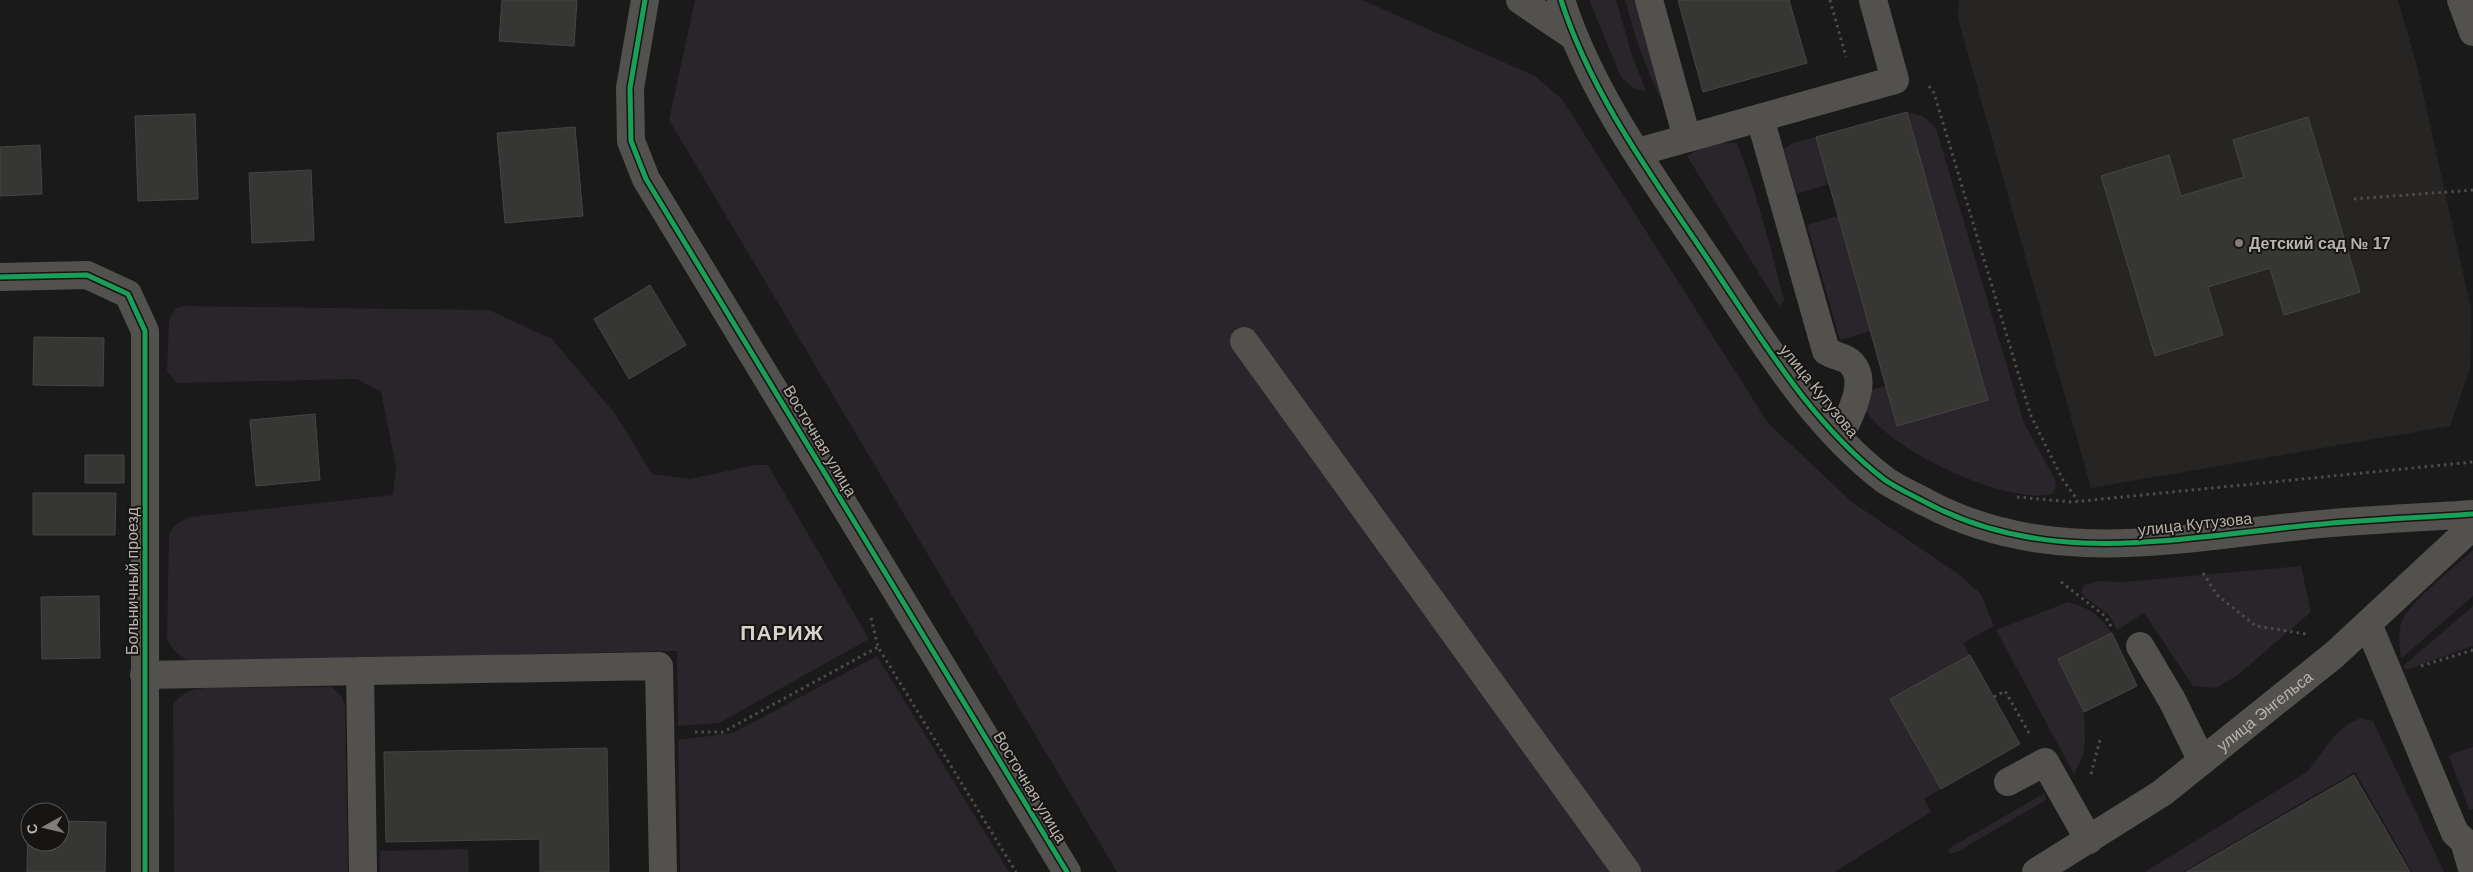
<svg xmlns="http://www.w3.org/2000/svg" width="2473" height="872" font-family="Helvetica,sans-serif">
<rect width="100%" height="100%" fill="#1a1a1a"/>
<path fill="#262524" d="M1959 0H2398L2417 66 2471 309 2470 369 2450 426 2091 488 1958 19Z"/>
<path fill="#2a242b" d="M695 0H1362L1535 76 1562 99 1768 423 1852 502 1957 573 1981 594 1994 626 1963 643 1970 655 1891 700 1941 789 1924 799 1931 812 1834 872H1117L669 120Z
M1589 0H1616L1632 55 1646 91 1634 89 1621 77Z
M1625 0H1647L1669 100 1659 96 1639 48Z
M1907 112 1923 116 1936 128 2024 423 2055 479 2056 488 2052 494C2006 505 1888 450 1865 409L1871 390 1886 386 1897 426 1988 399Z
M1816 137 1829 184 1797 194 1784 149 1793 143Z
M1720 143H1737C1757 195 1771 247 1784 301L1779 306 1687 156 1706 145Z
M1838 216 1870 331 1840 340 1807 225Z
M184 306 489 310 552 339 616 415 652 474 690 479 755 465H768L869 639 719 723 678 726 677 651 190 661C179 656 171 650 167 638L169 533 176 524 190 517 393 495 396 467 381 392 357 379 177 383 167 371 169 320 176 308Z
M2473 550V596L2401 659C2400 647 2397 632 2402 621 2413 598 2454 568 2473 550Z
M2301 566 2311 612 2238 675 2216 688 2193 686 2144 613 2117 630 2108 614 2086 598 2081 592 2084 585 2098 581 2123 582Z
M2068 602C2091 609 2097 613 2112 633L2058 659 2084 712 2085 741 2083 756 2074 774 1996 630Z
M2473 606V646L2406 670 2403 666Z
M877 656 1009 872H680L678 740 733 733Z
M332 687 342 697 345 705 348 872H174L173 705C183 692 190 690 205 688Z
M2361 718 2373 721 2444 872H2412L2355 772 2183 872H2145L2307 772 2335 735 2348 724Z
M2473 747V809H2469L2449 757 2454 753Z
M2045 793 2046 800 1955 853H1949L1948 849Z
M468 849 469 872H380V851Z"/>
<path fill="#363634" stroke="#464542" d="M502 0H577L574 46 499 41Z
M1678 0H1789L1807 63 1703 92Z
M1907 112 1988 400 1897 426 1816 137Z
M195 114 198 199 138 201 135 116Z
M2308 117 2360 292 2284 315 2270 268 2208 287 2223 335 2155 356 2101 176 2169 155 2181 196 2244 177 2233 140Z
M575 127 583 216 505 223 497 133Z
M40 145 42 194 0 196V147Z
M311 170 314 240 252 243 249 173Z
M650 285 686 345 629 379 594 319Z
M34 337 104 338 103 386 33 385Z
M315 414 320 480 256 486 250 420Z
M85 455H124V483H85Z
M33 493H116L115 535H33Z
M99 596 100 658 42 659 41 597Z
M2112 633 2137 686 2084 712 2058 659Z
M1970 655 2020 744 1941 789 1890 699Z
M607 748 609 872H540V839L386 842 384 752Z
M2354 775 2410 872H2186Z
M28 821H30V842H60V821L106 822 105 872H27Z"/>
<g fill="none" stroke-linecap="round" stroke-linejoin="round">
<path stroke="#4e4c4a" stroke-width="3" stroke-dasharray="2.5 4" stroke-linecap="butt" d="M1830 0 1846 57
M1929 86 1934 93 2031 416 2063 480 2078 501
M2354 199 2473 190
M2017 497 2072 502 2473 462
M2203 573 2217 595 2256 626 2306 634
M2061 582 2105 616 2112 628
M871 618 878 647 1016 872
M2421 666 2473 650
M1994 697 2005 691 2029 733
M695 732H723L878 647
M2091 774 2101 736"/>
<g stroke="#53514e" stroke-width="28">
<path d="M645 0 630 88 631 141 646 179 1067 872"/>
<path d="M1520 0 1573 36"/>
<path d="M1561 0C1593 100 1660 187 1717 273 1766 346 1814 426 1885 480 1898 489 1914 496 1927 503 2048 567 2172 539 2301 526 2358 520 2416 518 2473 514"/>
<path d="M1649 0 1687 138"/>
<path d="M2461 0 2473 32"/>
<path d="M1760 118 1826 351C1835 357 1844 356 1851 363 1870 382 1848 417 1840 437"/>
<path d="M1638 152 1895 80 1873 0"/>
<path d="M0 277 87 275 128 294 145 331V872"/>
<path d="M1244 341 1627 872"/>
<path d="M2368 624 2455 833 2464 841 2473 872"/>
<path d="M2140 646 2172 700 2202 761"/>
<path d="M360 671 363 872"/>
<path d="M144 675 659 666 663 872"/>
<path d="M2008 782 2045 762 2089 840"/>
<path id="s1" d="M2036 872 2162 793 2334 655 2473 526"/>
</g>
<g stroke="#161514" stroke-width="8">
<path id="cycleway" d="M645 0 630 88 631 141 646 179 1067 872
M1561 0C1593 100 1660 187 1717 273 1766 346 1814 426 1885 480 1898 489 1914 496 1927 503 2048 567 2172 539 2301 526 2358 520 2416 518 2473 514
M0 277 87 275 128 294 145 331V872"/>
</g>
<use href="#cycleway" stroke="#1a9f57" stroke-width="5"/>
</g>
<circle fill="#827d78" stroke="#161514" stroke-width="2" cx="2239" cy="243" r="5"/>
<g text-anchor="middle" dominant-baseline="central" stroke-width="4" stroke-linejoin="round" paint-order="stroke">
<g font-size="16" font-weight="bold" fill="#bab3ab" stroke="#161514" text-anchor="start">
<text x="2249" y="243">Детский сад № 17</text>
</g>
<g font-size="16" fill="#bab3ab" stroke="#161514">
<text transform="translate(1819 391) rotate(51)">улица Кутузова</text>
<text transform="translate(820 441) rotate(59)">Восточная улица</text>
<text transform="translate(2195 524) rotate(-6)">улица Кутузова</text>
<text transform="translate(132 581) rotate(-90)">Больничный проезд</text>
<text stroke="none"><textPath href="#s1" startOffset="280">улица Энгельса</textPath></text>
<text transform="translate(1030 787) rotate(59)">Восточная улица</text>
</g>
<g font-size="21" font-weight="bold" letter-spacing="1" fill="#d6d2cc" stroke="#161514">
<text x="782" y="632">ПАРИЖ</text>
</g>
</g>
<g transform="translate(45 827) rotate(262)"><circle r="24" fill="#161514" stroke="#585450"/>
<path d="M0-4L9 19L0 12L-9 19Z" fill="#827d78"/>
<text y="-8" font-size="14" font-weight="bold" text-anchor="middle" fill="#bab3ab">С</text>
</g>
</svg>
